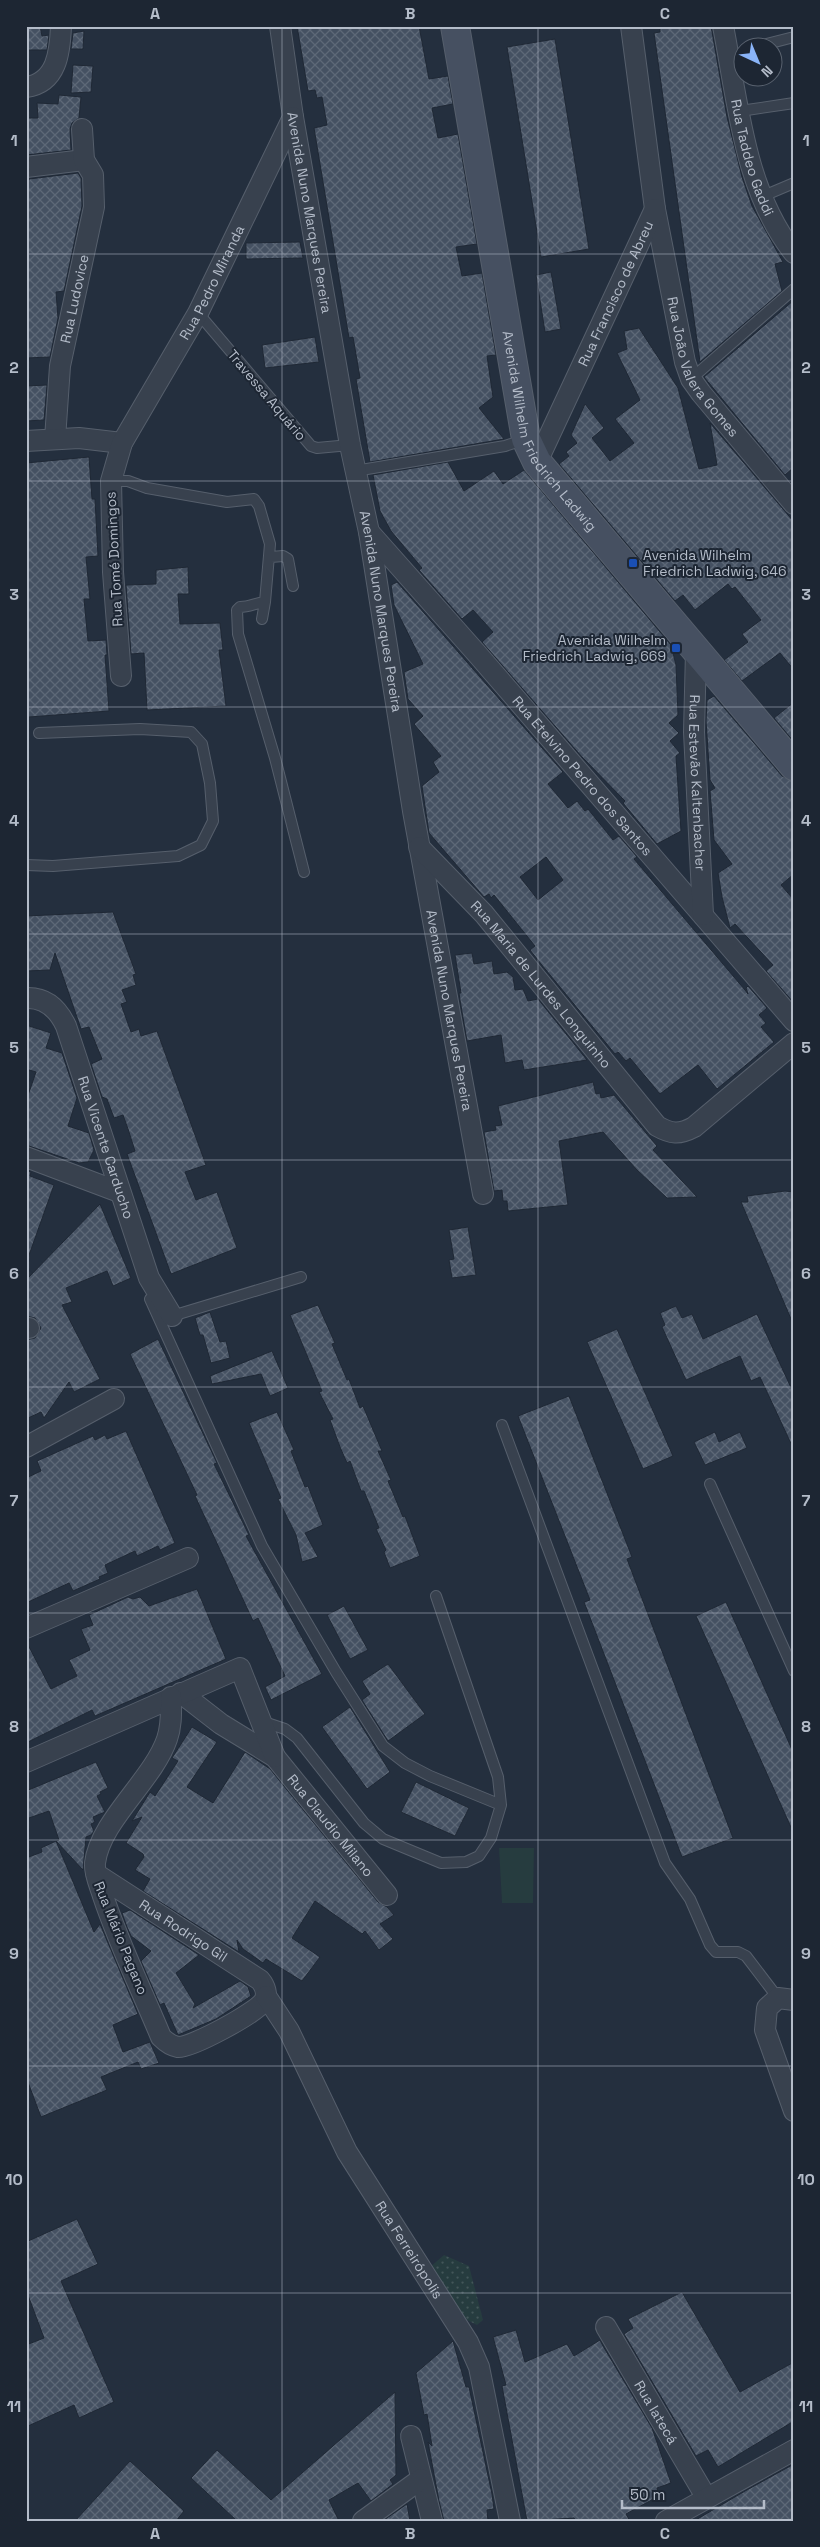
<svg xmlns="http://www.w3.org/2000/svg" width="820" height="2547" font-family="'Space Grotesk',sans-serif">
<defs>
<pattern id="grass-dots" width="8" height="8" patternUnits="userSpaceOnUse" patternTransform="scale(1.25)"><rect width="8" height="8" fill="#263c3f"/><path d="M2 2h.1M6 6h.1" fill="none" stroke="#435659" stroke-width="1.8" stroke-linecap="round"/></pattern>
<pattern id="building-cross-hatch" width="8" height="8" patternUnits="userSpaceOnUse" patternTransform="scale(1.25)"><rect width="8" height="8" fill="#455162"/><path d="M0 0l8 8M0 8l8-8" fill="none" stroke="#5d6877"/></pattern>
</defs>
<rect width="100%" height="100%" fill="#242f3e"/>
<path fill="url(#grass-dots)" d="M444 2255 469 2266 483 2320 477 2325 459 2316 429 2268Z"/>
<path fill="#263c3f" d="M499 1848H534L533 1903H502Z"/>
<path fill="url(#building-cross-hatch)" stroke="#1f2835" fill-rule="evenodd" d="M26 26H40L42 36 49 35 47 50H26Z
M297 26H419L429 79 448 76 453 104 432 108 438 138 458 134 477 244 456 247 462 276 482 273 496 355 487 356 493 397 479 408 504 439 370 462 356 379 360 378 353 337 349 338 314 128 327 125 322 97 317 98 315 90 308 91Z
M660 26H711L727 117 742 177 752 206 783 262 775 264 782 291 700 362 654 33 660 32Z
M84 31 83 49H71L73 33Z
M555 39 589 249 541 257 507 47Z
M73 65 93 66 91 92 71 93Z
M59 95 81 97 79 118 72 123 70 129 71 150 26 155V118H38L37 103 58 104Z
M78 173 81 178 82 206 64 291 56 292 58 318 50 357 26 358V196L29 179Z
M300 242 303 258 246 259V243Z
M551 272 561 329 545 332 536 275Z
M794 300V467L785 475 704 377Z
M639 328 678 388 699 469 717 465 710 423 794 522V670L780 653 742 681 724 660 748 642 742 634 761 620 735 587 732 589 728 584 695 610 683 595 675 601 559 464 569 456 566 452 577 443 571 435 585 404 604 428 592 438 610 461 634 443 615 419 640 400 617 353 627 349 624 331Z
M315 337 319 362 265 368 262 345Z
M47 385 44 420 26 421V386Z
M89 457 92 499H95L98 556 86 557 90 599H84L88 641 106 640 107 655H105L109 711 29 717 26 716V463Z
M448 462 464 491 494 471 503 484 524 470 671 645 676 665 678 715 669 723 679 733 670 741 680 753 676 756 681 831 657 844 623 803 625 801 582 757 482 642 493 632 473 610 462 619 419 570 422 568 391 531 380 511 373 475Z
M188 567 189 594H178L180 624 220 623 223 650H219L226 706 147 710 144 653 131 654 126 585 156 584V570Z
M397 582 563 772 548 784 568 808 577 801 585 811 588 809 613 840 619 836 637 857 634 859 745 990 748 994 746 988 748 986 767 1008 759 1015 766 1023 761 1027 774 1042 717 1089 698 1065 660 1094 630 1058 626 1061 618 1052 615 1054 541 964 530 950 535 946 494 895 491 898 489 894 484 897 429 833 422 786 439 772 433 762 441 756 414 724 423 716 408 699 404 672 423 664 394 605 391 585ZM546 857 563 880 538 900 520 877Z
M714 696 782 776 794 781V874L781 885 794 900V1003L766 971 773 965 735 924 730 928 722 897 718 873 732 864 714 840 710 791 715 788 710 780 706 721 707 700Z
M794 702V742L774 718Z
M113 912 136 974 133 975 136 985 122 990 127 1002 121 1004 131 1032 139 1029 141 1036 157 1031 206 1165 185 1172 196 1200 217 1192 237 1248 171 1274 127 1154 135 1151 128 1129 123 1115 114 1118 107 1099 102 1097 91 1064 102 1059 89 1027 81 1029 55 953 50 970 26 971V916Z
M472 953 474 964 492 961 494 974 507 972 513 977 515 990 523 989 528 1001 538 999 587 1060 524 1070 522 1060 505 1063 501 1035 467 1041 460 1000 459 993H461L455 955Z
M26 1025 51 1033 46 1048 62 1053 77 1098 68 1126 89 1133 94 1150 88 1162 79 1163 26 1145V1101L36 1072 26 1069Z
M593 1082 596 1094 600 1093 601 1098 614 1095 657 1146 653 1150 697 1197 667 1198 637 1170 603 1132 559 1141 568 1205 508 1211 507 1201H503L502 1190 494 1191 484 1132 496 1130 495 1126 502 1125 498 1106Z
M26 1170 31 1172 30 1176 54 1185 28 1258 26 1257Z
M785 1191 794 1192V1326L741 1202H748L747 1196Z
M100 1204 131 1278 113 1286 107 1271 66 1288 72 1302 62 1305 100 1379 74 1392 69 1382 44 1418 41 1412 26 1419V1340L35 1338 41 1328 35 1318 26 1316V1280Z
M468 1227 476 1275 452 1278 449 1260 454 1259 449 1230Z
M318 1305 335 1343 332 1344 347 1380 349 1379 360 1408 363 1406 382 1451H378L391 1480 388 1481 403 1517 405 1516 420 1556 390 1568 384 1552 386 1550 376 1529 379 1528 364 1491H361L350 1461 347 1463 340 1447 330 1420 333 1419 319 1392 322 1391 290 1315Z
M676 1306 682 1318 692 1314 703 1339 757 1314 794 1394V1450L760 1377 751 1381 740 1356 686 1380 662 1327 665 1325 660 1313Z
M210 1312 220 1342 226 1341 230 1358 211 1363 203 1335H200L195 1318Z
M617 1329 673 1456 643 1469 587 1342Z
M158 1339 217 1463 214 1464 249 1535 246 1536 322 1674 271 1700 265 1687 285 1676 258 1618 253 1621 195 1496 197 1495 130 1354Z
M272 1351 288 1388 270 1396 261 1374 212 1384 210 1376Z
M569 1396 632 1557 627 1559 733 1838 682 1857 584 1602 590 1600 518 1416Z
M277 1412 294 1450 291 1451 305 1487 308 1486 323 1525 305 1533 318 1557 302 1562 296 1535 278 1499 281 1498 249 1423Z
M126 1431 175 1543 160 1550 158 1546 137 1556 135 1551 105 1565 108 1573 99 1577 100 1579 73 1591 69 1583 26 1603V1478L41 1471 37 1461 93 1436 95 1440 105 1435 107 1439Z
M715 1432 719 1442 740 1432 747 1448 705 1465 694 1442Z
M197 1589 226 1659 95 1716 92 1710 26 1743V1641L51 1689 77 1676 69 1660 90 1650 81 1629 93 1625 89 1615 128 1597 133 1599 140 1597 149 1606Z
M726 1602 794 1754V1834L696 1616Z
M344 1606 368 1650 350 1659 327 1615Z
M388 1664 425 1714 388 1741 362 1700 370 1694 362 1681Z
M350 1707 390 1772 367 1789 322 1727Z
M192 1727 217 1742 187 1787 213 1803 245 1752 270 1769 378 1902 387 1907 394 1915 380 1924 393 1939 379 1950 365 1931 362 1934 315 1901 292 1938 320 1957 302 1981 266 1959 263 1963 243 1949 237 1940 239 1952 143 1891 150 1879 135 1870 144 1857 143 1854 126 1843 142 1817 132 1821 150 1792 155 1796 178 1761 172 1758Z
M96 1762 108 1788 100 1792 101 1794 97 1796 105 1812 93 1817 95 1822 91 1824 94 1831 91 1835 86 1837 83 1870 56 1841 59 1840 49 1811 26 1819V1791Z
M416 1782 469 1808 455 1836 401 1812Z
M56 1841 94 1932 100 1924 138 2014 113 2025 123 2052 150 2042 159 2063 141 2069 138 2062 101 2077 107 2090 41 2117 26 2077V1858L42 1852 41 1848Z
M130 1910 199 1955 176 1973 195 2004 193 2008 240 1981 248 1987 251 1996 216 2019 178 2035 164 2003 160 2005 141 1961 151 1951 131 1936 127 1927 122 1913Z
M77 2219 98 2264 61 2281 114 2402 79 2418 74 2405 26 2427V2345L44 2338 26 2290V2242Z
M682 2292 740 2392 794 2362V2421L718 2467 708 2450 696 2456 624 2334 633 2328 628 2319Z
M516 2330 525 2362 567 2344 574 2356 600 2340 603 2346 652 2428 671 2483 657 2488 659 2496 626 2514 630 2521H576L574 2518 527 2521 502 2386 506 2385 493 2337Z
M453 2341 466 2387H469L492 2494 494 2509 487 2510 488 2521H444L439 2501 428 2442 432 2446 427 2414 424 2415 416 2373Z
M395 2392 396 2475 390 2480 393 2484 371 2501 358 2483 329 2500 339 2521H237L191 2478 217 2450 271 2500Z
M130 2461 184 2511 176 2521H75Z
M794 2464V2521H694L745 2491Z
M407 2504 410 2521H385L384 2520Z"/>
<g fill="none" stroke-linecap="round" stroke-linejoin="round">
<g stroke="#565f6c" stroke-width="12">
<path id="lane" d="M751 48 794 37
M740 111 794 103
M761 197 794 183
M198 313 311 446 317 448 350 445
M691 379 794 289
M355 471 505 446 526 439
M111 481H128L147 488 227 502 254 499 259 506 270 544 265 602C255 603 250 607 240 607L237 610 238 634 275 758 304 872
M271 557 283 556 288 559 293 586
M262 619 265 602
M26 865 53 866 178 856 201 845 213 821 210 783 202 744 191 732 140 729 39 733
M150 1299 262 1546 336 1672 383 1746 405 1763 430 1776 501 1805
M172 1316 301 1277
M502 1425 665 1863 690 1899 710 1945 716 1952H738L746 1956 778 1998
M710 1484 794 1671
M261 1721 285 1729 297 1738 364 1823 383 1839 441 1863 466 1862 479 1856 491 1838 501 1805 498 1777 436 1596"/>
</g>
<g stroke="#565f6c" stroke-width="22">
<g id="street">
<path id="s1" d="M280 26 293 117 350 445 369 532 413 811 483 1194"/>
<path id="s2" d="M631 26 655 209 685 362 691 379 701 393 794 504"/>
<path id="s3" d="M723 26C738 102 744 190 794 253"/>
<path d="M26 87C57 83 60 52 61 26"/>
<path d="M26 167 84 160"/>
<path id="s4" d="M55 439 60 366 94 207 93 175 84 160 82 129"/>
<path d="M26 441 79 438 122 443"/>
<path id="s5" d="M537 462 655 209"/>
<path id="s6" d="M369 532 479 656 794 1021"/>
<path id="s7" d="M696 651 694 732 703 915"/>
<path id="s8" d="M121 676 113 572 111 481 122 443 198 313 293 117"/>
<path id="s9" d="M419 847 484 914 657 1126C671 1134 679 1135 694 1127L794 1043"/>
<path id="s10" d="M26 998C46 997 58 1009 66 1026L149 1278 172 1316"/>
<path d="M26 1157 119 1192"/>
<path d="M26 1328H29"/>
<path d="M26 1447 114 1399"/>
<path d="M26 1628 188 1558"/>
<path id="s11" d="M181 1693 221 1724 275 1757 387 1895"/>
<path d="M26 1762 240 1668 275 1757"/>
<path id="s12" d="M96 1874 260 1980C265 1986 268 1994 264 2001 256 2013 191 2048 178 2047 171 2046 166 2042 161 2037 142 1991 119 1944 103 1896 100 1886 94 1874 95 1863 100 1821 153 1780 167 1739 172 1725 171 1711 171 1697"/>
<path id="s13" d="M266 1996 289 2031 347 2152 468 2342 479 2367 510 2521"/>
<path d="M794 2000 778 1998 767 2008 765 2030 794 2111"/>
<path id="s14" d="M606 2327 706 2497"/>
<path d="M411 2436 432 2521"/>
<path d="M363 2521 421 2479"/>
<path d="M666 2521 794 2450"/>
</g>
</g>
<g stroke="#565f6c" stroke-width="30">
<g id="secondary">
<path id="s15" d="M455 26 526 439 537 462 794 766"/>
</g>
</g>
<use href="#lane" stroke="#38414e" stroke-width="10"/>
<use href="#street" stroke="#38414e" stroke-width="20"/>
<use href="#secondary" stroke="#465061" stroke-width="28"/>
</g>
<path fill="none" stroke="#b4bcc9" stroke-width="1" stroke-opacity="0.55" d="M282 26V2521M538 26V2521M26 254H794M26 481H794M26 707H794M26 934H794M26 1160H794M26 1387H794M26 1613H794M26 1840H794M26 2066H794M26 2293H794"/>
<g fill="#1a4fb4" stroke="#1d2633" stroke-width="2">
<rect x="628" y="558" width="10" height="10" rx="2.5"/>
<rect x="671" y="643" width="10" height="10" rx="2.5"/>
</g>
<g text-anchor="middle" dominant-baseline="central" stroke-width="4" stroke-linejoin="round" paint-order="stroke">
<g font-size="14" fill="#b4bcc9" stroke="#1d2633">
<text stroke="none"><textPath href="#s3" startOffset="135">Rua Taddeo Gaddi</textPath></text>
<text stroke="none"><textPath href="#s1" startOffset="189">Avenida Nuno Marques Pereira</textPath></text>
<text stroke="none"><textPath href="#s8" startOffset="419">Rua Pedro Miranda</textPath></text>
<text stroke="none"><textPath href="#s5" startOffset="186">Rua Francisco de Abreu</textPath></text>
<text stroke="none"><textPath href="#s4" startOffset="142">Rua Ludovice</textPath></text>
<text stroke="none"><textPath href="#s2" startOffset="352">Rua João Valera Gomes</textPath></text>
<text transform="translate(267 395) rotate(50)">Travessa Aquário</text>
<text stroke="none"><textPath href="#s15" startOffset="421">Avenida Wilhelm Friedrich Ladwig</textPath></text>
<text transform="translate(114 559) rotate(-93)">Rua Tomé Domingos</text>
<text stroke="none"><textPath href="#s1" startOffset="594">Avenida Nuno Marques Pereira</textPath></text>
<text stroke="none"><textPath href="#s6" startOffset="324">Rua Etelvino Pedro dos Santos</textPath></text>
<text stroke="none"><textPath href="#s7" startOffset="132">Rua Estevão Kaltenbacher</textPath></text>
<text stroke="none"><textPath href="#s9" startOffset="184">Rua Maria de Lurdes Longuinho</textPath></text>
<text stroke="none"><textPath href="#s1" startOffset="999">Avenida Nuno Marques Pereira</textPath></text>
<text stroke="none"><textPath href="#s10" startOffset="180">Rua Vicente Carducho</textPath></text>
<text stroke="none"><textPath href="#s11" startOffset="202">Rua Claudio Milano</textPath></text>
<text stroke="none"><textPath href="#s12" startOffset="104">Rua Rodrigo Gil</textPath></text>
<text transform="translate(121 1938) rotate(68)">Rua Mário Pagano</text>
<text stroke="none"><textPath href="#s13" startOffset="292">Rua Ferreirópolis</textPath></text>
<text stroke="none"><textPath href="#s14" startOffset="99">Rua Iatecá</textPath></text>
</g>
<g font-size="14" fill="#b4bcc9" stroke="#1d2633" text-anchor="start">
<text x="643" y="555">Avenida Wilhelm<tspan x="643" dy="16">Friedrich Ladwig, 646</tspan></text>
<text x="666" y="640" text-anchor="end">Avenida Wilhelm<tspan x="666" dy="16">Friedrich Ladwig, 669</tspan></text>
</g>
</g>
<rect width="820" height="2547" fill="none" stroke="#1d2633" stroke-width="55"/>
<g transform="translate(758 62) rotate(136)"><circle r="24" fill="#1d2633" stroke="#59626f"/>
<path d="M0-4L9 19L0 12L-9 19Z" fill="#8ab4f8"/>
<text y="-8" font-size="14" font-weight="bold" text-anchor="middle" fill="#b4bcc9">N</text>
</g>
<path d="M622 2500v8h142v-8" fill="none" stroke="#b4bcc9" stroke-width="2.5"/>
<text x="630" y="2500" font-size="15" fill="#b4bcc9" stroke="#1d2633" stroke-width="4" paint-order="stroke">50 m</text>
<rect x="28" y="28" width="764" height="2492" fill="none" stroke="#b4bcc9" stroke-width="2"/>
<g font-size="16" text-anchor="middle" font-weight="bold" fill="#b4bcc9">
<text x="155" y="19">A</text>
<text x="410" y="19">B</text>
<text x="665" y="19">C</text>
<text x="14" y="146">1</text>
<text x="806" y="146">1</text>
<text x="14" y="373">2</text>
<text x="806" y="373">2</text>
<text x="14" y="600">3</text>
<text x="806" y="600">3</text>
<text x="14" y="826">4</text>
<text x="806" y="826">4</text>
<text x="14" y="1053">5</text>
<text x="806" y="1053">5</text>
<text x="14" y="1279">6</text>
<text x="806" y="1279">6</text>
<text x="14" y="1506">7</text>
<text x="806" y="1506">7</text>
<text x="14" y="1732">8</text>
<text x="806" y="1732">8</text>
<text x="14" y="1959">9</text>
<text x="806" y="1959">9</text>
<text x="14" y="2185">10</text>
<text x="806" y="2185">10</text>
<text x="14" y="2412">11</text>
<text x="806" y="2412">11</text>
<text x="155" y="2539">A</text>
<text x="410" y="2539">B</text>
<text x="665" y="2539">C</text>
</g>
</svg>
